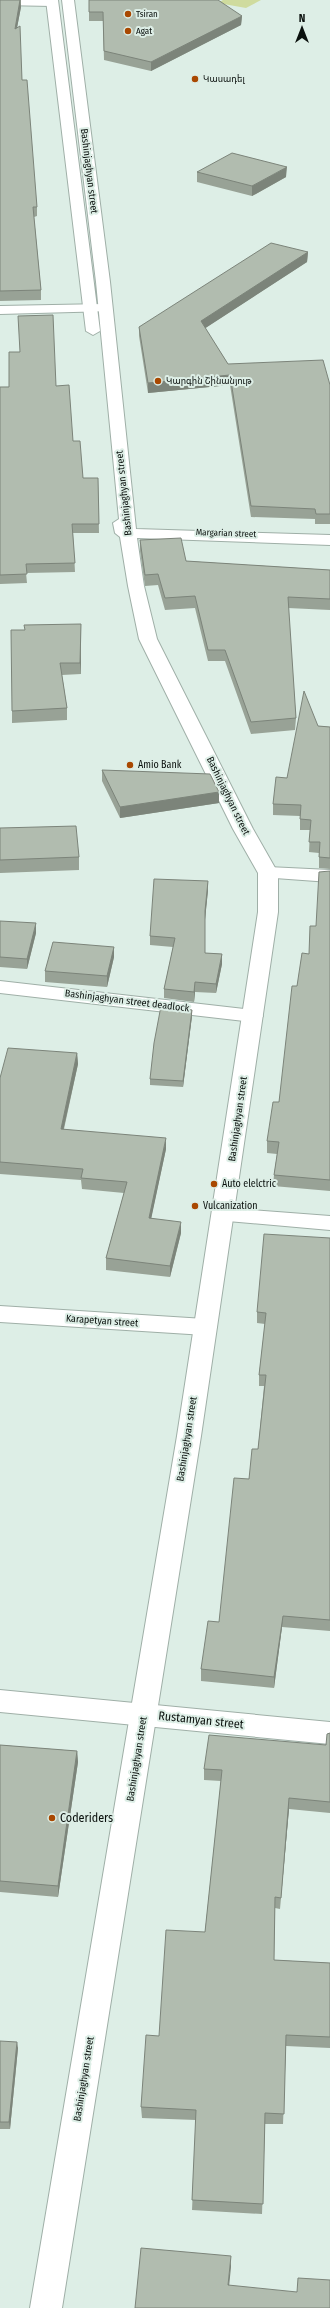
<svg xmlns="http://www.w3.org/2000/svg" width="330" height="2308" font-family="'Fira Sans Condensed','Noto Sans Armenian',sans-serif">
<rect width="100%" height="100%" fill="#ddeee6"/>
<path fill="#cfdb9e" d="M223 0H261L246 8 218 3Z"/>
<g fill="none" stroke-linecap="round" stroke-linejoin="round">
<g stroke="#9fafa7" stroke-width="2">
<path id="minor" d="M0 0H54L58 3 52 6 0 5Z
M105 304 110 305 112 308 110 311 0 314V306Z
M268 867 330 870V882L261 877 258 873 261 869Z
M0 981 253 1010 260 1012 263 1016 260 1020 253 1022 0 993Z
M224 1208 330 1216V1230L216 1220 213 1215 216 1210Z
M0 1306 205 1319 213 1321 217 1327 213 1333 205 1335 0 1322Z
M0 1690 330 1722V1744L0 1712Z"/>
</g>
<g stroke="#9fafa7" stroke-width="2">
<path id="major" d="M46 0H58L100 331 93 335 86 331Z
M62 0H74L110 282 136 529 330 535V545L137 538 144 586 157 639 253 829 278 873V912L201 1436 62 2308H30L177 1436 258 912V873L233 829 139 639 128 586 120 537 115 533 113 523 119 519 96 282Z"/>
</g>
<use href="#minor" fill="#fff" fill-rule="evenodd"/>
<use href="#major" fill="#fff" fill-rule="evenodd"/>
</g>
<path fill="#98a296" d="M0 0H21V7L17 28 22 80 37 207V216L34 217 41 290V300L0 301Z
M89 0 242 16 241 25 151 71 104 60 103 21H89Z
M197 172 286 177 252 196 197 182Z
M308 252 307 262 205 328 228 364 330 385V524H315V519L251 517 230 385 148 393 139 336V327Z
M56 386 73 441 83 478H98L99 533H73L75 572 26 573 27 583 0 584V387Z
M140 540 186 561 330 570V610L288 608 296 718 295 730 251 734 225 661H208L195 608 165 610 158 585 145 586 140 551Z
M81 624V674L62 675 67 708V720L12 723V711L25 630Z
M318 726 330 727V869L319 868V853L309 852 310 830H300V816L273 815V804L287 778Z
M102 770 219 792V803L120 818 102 781Z
M0 828 79 857V870L0 873Z
M330 871V1191L273 1186 274 1175 277 1154 267 1153V1141L279 1102 297 986 309 954Z
M208 881V890L205 919V953L222 954V964L216 993 195 992 194 1002 164 998V989L173 947 150 945V936Z
M0 921 36 933 27 969 0 967Z
M114 947V957L107 987 45 982V971Z
M192 1010V1016L183 1087 150 1085V1079Z
M77 1053 78 1064 64 1129 166 1149 151 1218 181 1233 170 1277 106 1270V1258L124 1193 82 1189 81 1180 0 1174V1078Z
M330 1238V1631L282 1627 274 1688 201 1681V1669L219 1622 249 1479 258 1449 264 1386H259V1375L265 1324 257 1323V1312Z
M330 1733V1813L289 1809 280 1909 275 1908 274 1960 330 1963V2048L286 2046 283 2124H265L262 2214 192 2210 196 2120 142 2118 141 2107 159 2036 205 1932 221 1781 204 1780V1769L326 1745Z
M0 1745 77 1751 78 1762 58 1897 0 1892Z
M0 2041 18 2048 10 2129H0Z"/>
<path fill="#7c847a" d="M20 0 21 7 15 38V29Z
M242 16 241 25 151 71V62Z
M287 167 286 177 252 196V186Z
M308 252 307 262 201 331V321Z
M230 375V385L148 393V383Z
M81 624V674L80 663Z
M219 792V803L120 818V807Z
M208 881V890L205 920V911Z
M36 923V933L27 969V959Z
M114 947V957L107 987V976Z
M222 954V964L216 993V984Z
M195 982V992L194 1002V992Z
M192 1010V1016L183 1087V1081Z
M77 1053 78 1064 61 1140V1129Z
M166 1138V1149L149 1229V1218Z
M181 1222V1233L170 1277V1266Z
M283 1616 282 1627 274 1688V1677Z
M77 1751 78 1762 58 1897V1886Z
M289 1798V1809L280 1909 281 1898Z
M17 2042 18 2048 10 2129 9 2122Z
M231 2256V2267L228 2297V2285Z"/>
<path fill="#b1bcaf" stroke="#7c847a" d="M0 0H20L15 29 20 26 22 80H27L37 207H33L41 290 0 291Z
M89 0H218L242 16 151 62 104 51 103 12H89Z
M232 153 287 167 252 186 197 172Z
M271 243 308 252 201 321 228 364 323 360 330 385V514H316L315 509 251 506 230 375 148 383 139 327Z
M53 315 56 386 69 385 73 441H80L83 478H98L99 524H72L75 563 26 564 27 574 0 575V387H9V352H20L18 316Z
M181 538 186 561 330 570V599L288 597 296 718 251 722 225 650H208L195 596 165 598 158 574 145 575 140 540Z
M81 624 80 663H60L67 708 12 711 11 630H25L24 625Z
M304 691 318 726 330 727V858L319 857 320 842H309L311 820 300 819 301 805 273 804 276 777 287 778Z
M102 770 210 774 219 792 120 807Z
M76 826 79 857 0 860V828Z
M330 871V1180L274 1175 279 1142 267 1141 273 1102H279L292 986H297L302 953 309 954 310 926H316L319 872Z
M154 879 208 881 205 911V953L222 954 216 984 195 982 194 992 164 989 175 938 150 936Z
M0 921 36 923 27 959 0 957Z
M53 942 114 947 107 976 45 971Z
M161 1006 192 1010 183 1081 150 1079 154 1043Z
M8 1048 77 1053 61 1129 166 1138 149 1218 181 1222 170 1266 106 1258 127 1182 81 1178 83 1169 0 1162V1078Z
M264 1234 330 1238V1620L283 1616 274 1677 201 1669 208 1621 219 1622 234 1478 249 1479 252 1449H258L266 1375H259L266 1313 257 1312Z
M330 1733V1802L289 1798 281 1898 275 1897 274 1960 330 1963V2037L286 2035 284 2114 265 2113 263 2204 192 2200 196 2110 141 2107 146 2035 159 2036 166 1930 205 1932 222 1770 204 1769 209 1735 326 1745 327 1734Z
M0 1745 77 1751 58 1886 0 1881Z
M0 2041 17 2042 9 2122H0Z
M141 2248 231 2256 228 2285 297 2292 298 2278 330 2280V2308H135Z"/>
<g fill="#a94801" stroke="#ddeee6" stroke-width="1.5">
<circle cx="128" cy="14" r="4"/>
<circle cx="128" cy="31" r="4"/>
<circle cx="195" cy="79" r="4"/>
<circle cx="158" cy="381" r="4"/>
<circle cx="130" cy="765" r="4"/>
<circle cx="214" cy="1184" r="4"/>
<circle cx="195" cy="1206" r="4"/>
<circle cx="52" cy="1818" r="4"/>
</g>
<g text-anchor="middle" dominant-baseline="central" stroke-width="4" stroke-linejoin="round" paint-order="stroke">
<g font-size="9" fill="#0b110e" stroke="#ddeee6" text-anchor="start">
<text x="136" y="14">Tsiran</text>
<text x="136" y="31">Agat</text>
<text x="203" y="79">Կասադել</text>
<text x="166" y="381">Կարգին Շինանյութ</text>
</g>
<g font-size="9" fill="#0b110e" stroke="#ddeee6">
<text transform="translate(226 533) rotate(2)">Margarian street</text>
</g>
<g font-size="10" fill="#0b110e" stroke="#ddeee6">
<text transform="translate(89 171) rotate(83)">Bashinjaghyan street</text>
<text transform="translate(124 493) rotate(-96)">Bashinjaghyan street</text>
<text transform="translate(228 796) rotate(64)">Bashinjaghyan street</text>
<text transform="translate(127 1001) rotate(7)">Bashinjaghyan street deadlock</text>
<text transform="translate(238 1119) rotate(-82)">Bashinjaghyan street</text>
<text transform="translate(102 1321) rotate(4)">Karapetyan street</text>
<text transform="translate(187 1439) rotate(-81)">Bashinjaghyan street</text>
<text transform="translate(137 1759) rotate(-81)">Bashinjaghyan street</text>
<text transform="translate(84 2079) rotate(-81)">Bashinjaghyan street</text>
</g>
<g font-size="10" fill="#0b110e" stroke="#ddeee6" text-anchor="start">
<text x="138" y="765">Amio Bank</text>
<text x="222" y="1184">Auto elelctric</text>
<text x="203" y="1206">Vulcanization</text>
</g>
<g font-size="12" fill="#0b110e" stroke="#ddeee6">
<text transform="translate(201 1720) rotate(6)">Rustamyan street</text>
</g>
<g font-size="12" fill="#0b110e" stroke="#ddeee6" text-anchor="start">
<text x="60" y="1818">Coderiders</text>
</g>
</g>
<g transform="translate(302 28)" stroke="#ddeee6" stroke-width="3" paint-order="stroke">
<path d="M0-3L7 15L0 10L-7 15Z" fill="#0b110e"/>
<text y="-6" font-size="11" font-weight="bold" text-anchor="middle" fill="#0b110e">N</text>
</g>
</svg>
